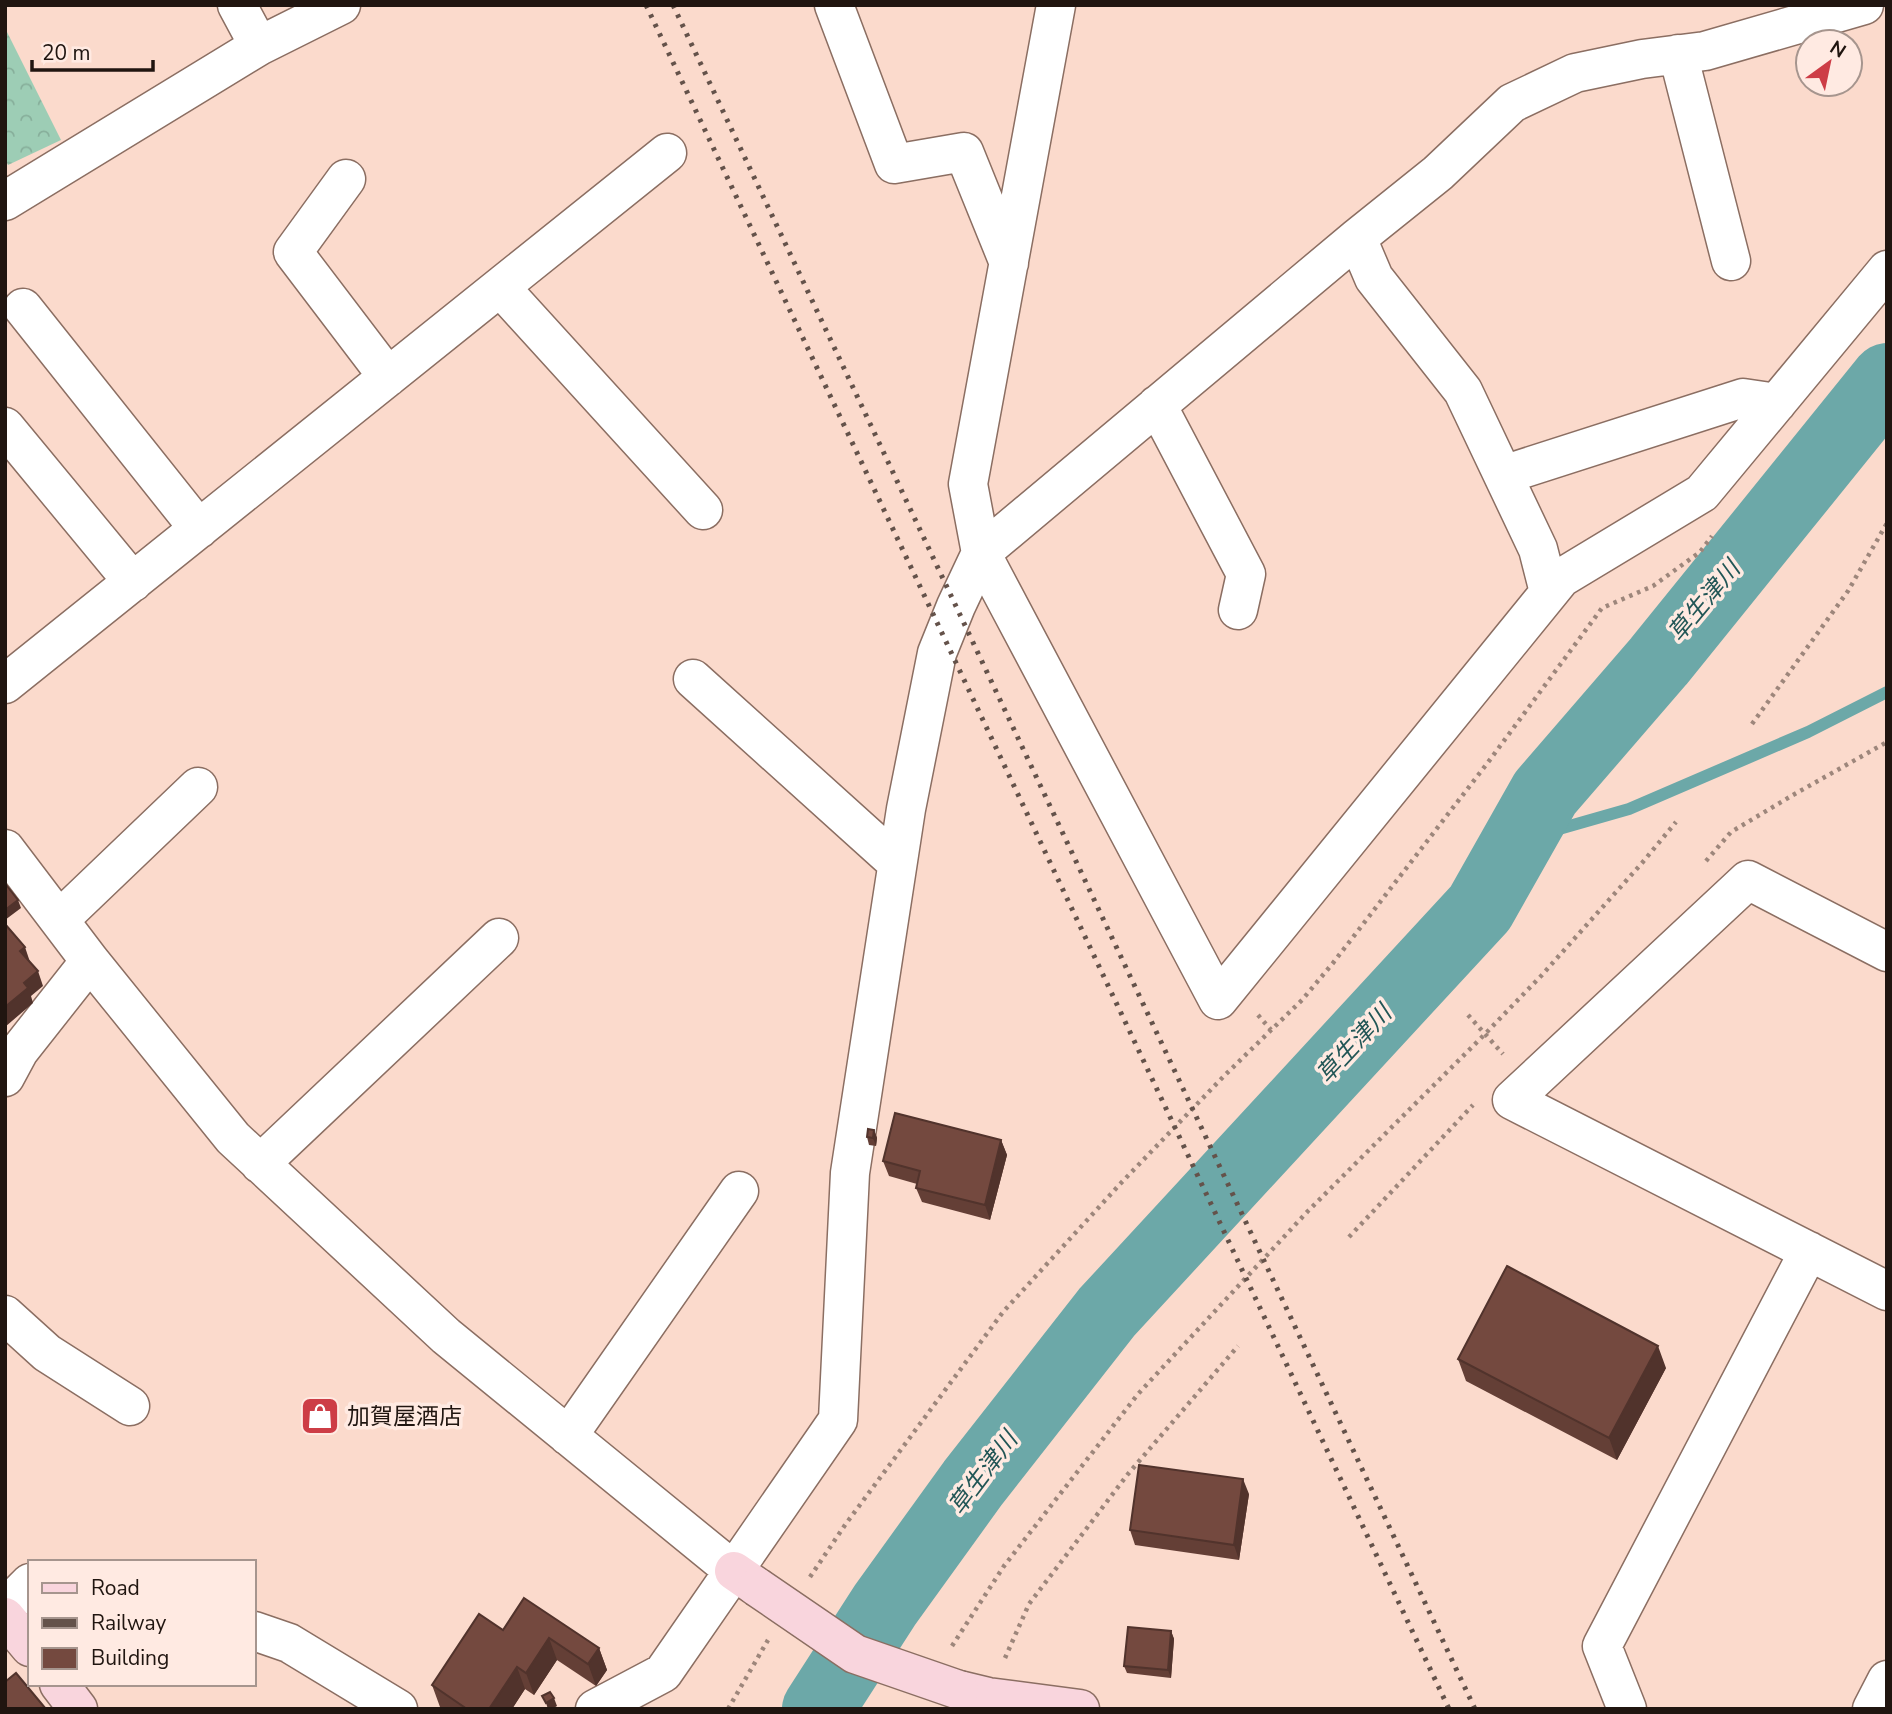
<svg xmlns="http://www.w3.org/2000/svg" width="1892" height="1714" font-family="'Nunito Sans','Noto Sans JP',sans-serif">
<defs>
<pattern id="park-crowns" width="20" height="18" patternUnits="userSpaceOnUse" patternTransform="scale(1.75)"><rect width="20" height="18" fill="#9dcdb5"/><path d="M2 6a3 3 0 1 1 6 0M12 15a3 3 0 1 1 6 0" fill="none" stroke="#87af9b"/></pattern>
</defs>
<rect width="100%" height="100%" fill="#fbdacc"/>
<path fill="url(#park-crowns)" d="M5 28 61 140 8 165 5 159Z"/>
<g fill="none" stroke-linecap="round" stroke-linejoin="round">
<path stroke="#6ca8a8" stroke-width="12" d="M1517 841 1629 809 1808 732 1887 692"/>
<path stroke="#6ca8a8" stroke-width="72" d="M818 1709 885 1605 973 1483 1107 1312 1480 908 1545 793 1659 661 1887 379"/>
<g stroke="#8b6e62" stroke-width="41">
<path id="street" d="M834 5 894 164 964 152 1009 263
M1056 5 968 484 981 553 1218 1000 1561 578 1702 493 1887 270
M259 46 341 5
M1678 54 1731 261
M346 179 293 252 388 377
M5 201 259 46 237 5
M1357 238 1374 278 1463 391 1538 549 1549 592
M500 287 703 510
M23 308 199 529
M1157 405 1246 574 1238 610
M5 427 133 582
M1503 475 1743 398 1777 403
M693 679 897 863
M5 684 667 153
M5 849 90 961 233 1138 446 1336 734 1571
M59 920 198 787
M1887 952 1748 880 1512 1100 1887 1291
M5 1077 19 1051 90 961
M260 1164 499 938
M5 1315 47 1353 130 1406
M568 1436 739 1191
M5 1608 30 1583
M254 1631 289 1643 398 1709
M595 1709 663 1673 838 1420 850 1173 906 809 937 653 956 606 981 553 1357 238 1438 173 1512 103 1575 73 1642 59 1705 51 1864 5
M1627 1709 1602 1646 1809 1251
M1872 1709 1887 1680"/>
</g>
<g stroke="#8b6e62" stroke-width="41">
<path id="secondary" d="M734 1571 757 1587
M5 1617 30 1647
M59 1684 78 1709
M959 1690 988 1697 1080 1709"/>
</g>
<path stroke="#9d867b" stroke-width="4.5" stroke-dasharray="3.5 5" stroke-linecap="butt" d="M1752 724 1848 591 1887 523
M1706 861 1731 832 1793 795 1887 742
M1258 1015 1271 1030
M1468 1015 1503 1054
M1349 1237 1473 1105
M810 1577 845 1525 1003 1312 1121 1183 1225 1075 1302 1000 1333 963 1489 761 1602 608 1653 586 1700 552 1712 536
M952 1646 1004 1566 1138 1394 1308 1211 1484 1035 1541 976 1642 863 1676 822
M1005 1658 1029 1604 1128 1474 1238 1346
M728 1709 768 1640"/>
<use href="#street" stroke="#fff" stroke-width="38"/>
<use href="#secondary" stroke="#f9d5dd" stroke-width="38"/>
<path stroke="#64524a" stroke-width="5" stroke-dasharray="3.5 7" stroke-linecap="butt" d="M646 5 1449 1709
M673 5 1475 1709"/>
<g stroke="#8b6e62" stroke-width="41" stroke-linecap="butt">
<path id="secondary-bridge" d="M757 1587 855 1654 959 1690"/>
</g>
<use href="#secondary-bridge" stroke="#f9d5dd" stroke-width="38"/>
</g>
<path fill="#643f36" d="M874 1130 877 1138 876 1146 869 1145 867 1137Z
M1001 1140 1007 1155 990 1220 922 1202 916 1188 917 1184 889 1176 883 1161Z
M1458 1359 1666 1368 1617 1460 1466 1381Z
M1249 1494 1239 1560 1135 1545 1130 1530Z
M503 1630 599 1648 607 1670 596 1686 557 1660 534 1695 525 1689 512 1709H442L440 1707 432 1685Z
M1171 1631 1174 1639 1171 1678 1127 1673 1124 1666Z"/>
<path fill="#51332c" d="M18 900 21 908 5 920V910Z
M25 947 30 962 25 966 20 951Z
M38 971 43 986 31 996 33 1003 5 1027V1007L24 983Z
M874 1130 877 1138 876 1146 873 1138Z
M1001 1140 1007 1155 990 1220 985 1205Z
M1658 1346 1666 1368 1617 1460 1609 1438Z
M1243 1479 1249 1494 1239 1560 1234 1545Z
M1171 1631 1174 1639 1171 1678 1168 1670Z
M549 1638 557 1660 534 1695 526 1673Z
M599 1648 607 1670 596 1686 588 1664Z
M517 1667 525 1689 512 1709H489Z
M554 1698 557 1706 552 1709H548L546 1703Z"/>
<path fill="#74493f" stroke="#51332c" stroke-width="2" d="M7 886 18 900 5 910V887Z
M5 924 25 947 20 951 38 971 24 983 28 988 5 1007Z
M895 1113 1001 1140 985 1205 916 1188 920 1171 883 1161Z
M868 1129 874 1130 873 1138 867 1137Z
M1507 1266 1658 1346 1609 1438 1458 1359Z
M1139 1465 1243 1479 1234 1545 1130 1530Z
M524 1598 599 1648 588 1664 549 1638 526 1673 517 1667 489 1709H467L432 1685 479 1614 503 1630Z
M1128 1627 1171 1631 1168 1670 1124 1666Z
M16 1673 46 1709H5V1682Z
M550 1692 554 1698 546 1703 542 1696Z"/>
<defs>
<g id="shop-square" transform="scale(2.0125)"><rect x="-9" y="-9" width="18" height="18" rx="4" fill="#cd3d46" stroke="#ffeae2"/><path d="M-5-2.5h2.3a2.7 3.5 0 0 1 5.4 0H5L5.5 6h-11ZM-1.5-2.5h3a1.5 2.3 0 0 0-3 0Z" fill="#fff"/></g>
</defs>
<g fill-rule="evenodd">
<use href="#shop-square" x="320" y="1416"/>
</g>
<g text-anchor="middle" dominant-baseline="central" stroke-width="7" stroke-linejoin="round" paint-order="stroke">
<g font-size="23" fill="#201510" stroke="#ffeae2" text-anchor="start">
<text x="347" y="1416">加賀屋酒店</text>
</g>
<g font-size="24" font-style="italic" fill="#225656" stroke="#ffeae2">
<text transform="translate(1704 601) rotate(-50)">草生津川</text>
<text transform="translate(1354 1044) rotate(-47)">草生津川</text>
<text transform="translate(983 1473) rotate(-53)">草生津川</text>
</g>
</g>
<rect width="1892" height="1714" fill="none" stroke="#201510" stroke-width="14"/>
<rect x="28" y="1560" width="228" height="126" fill="#ffeae2" stroke="#a6958e" stroke-width="2"/>
<rect x="42" y="1583" width="35" height="10" fill="#f9d5dd" stroke="#a6958e" stroke-width="2"/>
<text x="91" y="1595" font-size="21" fill="#201510">Road</text>
<rect x="42" y="1618" width="35" height="10" fill="#64524a" stroke="#a6958e" stroke-width="2"/>
<text x="91" y="1630" font-size="21" fill="#201510">Railway</text>
<rect x="42" y="1648" width="35" height="21" fill="#74493f" stroke="#a6958e" stroke-width="2"/>
<text x="91" y="1665" font-size="21" fill="#201510">Building</text>
<g transform="translate(1829 63) rotate(33)"><circle r="33" fill="#ffeae2" stroke="#a6958e" stroke-width="2"/>
<path d="M0-5L12 26L0 18L-12 26Z" fill="#cd3d46"/>
<text y="-10" font-size="19" font-weight="bold" text-anchor="middle" fill="#201510">N</text>
</g>
<path d="M32 60v10h121v-10" fill="none" stroke="#201510" stroke-width="3.5"/>
<text x="42" y="60" font-size="21" fill="#201510" stroke="#ffeae2" stroke-width="5" paint-order="stroke">20 m</text>
</svg>
